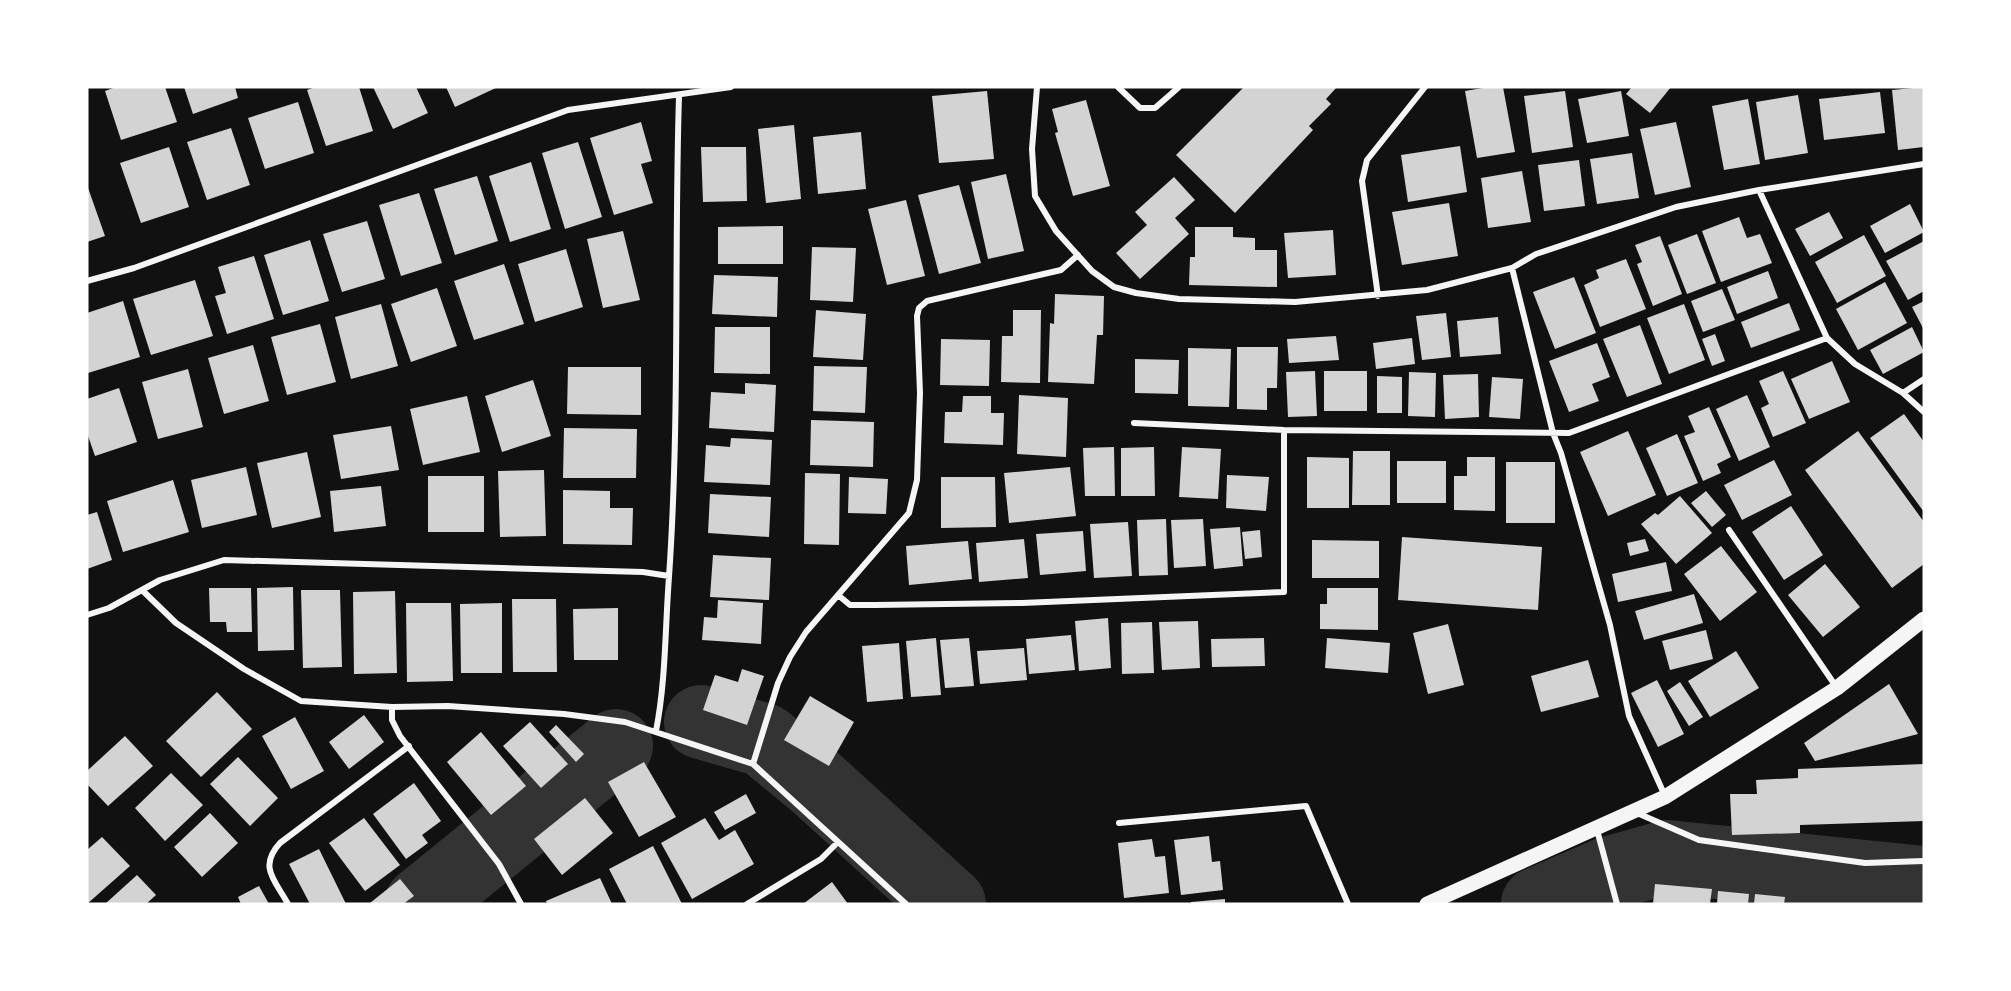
<svg xmlns="http://www.w3.org/2000/svg" width="2011" height="991" font-family="'Fira Sans',sans-serif">
<rect width="100%" height="100%" fill="#111"/>
<g fill="none" stroke-linecap="round" stroke-linejoin="round">
<path stroke="#333" stroke-width="74" d="M701 722 764 740 815 782 949 904
M421 904 616 746
M1538 904 1610 873 1667 857 1924 883"/>
</g>
<path fill="#d3d3d3" d="M116 87H165L177 122 121 140 105 91Z
M184 87H235L238 98 193 114Z
M316 87H359L373 131 326 146 307 90Z
M373 87H416L428 113 393 129Z
M446 87H498L455 107Z
M1244 87H1337L1326 99 1331 104 1309 126 1313 130 1235 213 1176 155Z
M1489 87H1503L1515 152 1477 158 1465 91Z
M1632 87H1671L1650 113 1626 94Z
M1924 87V147L1898 150 1892 90Z
M987 91 994 159 939 163 932 96Z
M1565 91 1573 147 1532 153 1524 96Z
M1621 91 1629 136 1587 143 1578 99Z
M1880 92 1885 133 1824 140 1819 99Z
M1798 95 1808 153 1765 160 1756 102Z
M1748 99 1760 164 1724 170 1712 106Z
M1086 100 1110 186 1073 196 1055 133 1058 132 1052 109Z
M298 102 314 153 265 169 248 118Z
M641 122 652 161 641 164 653 203 614 215 590 138Z
M1676 122 1691 187 1655 195 1640 129Z
M794 125 801 199 766 203 758 129Z
M231 128 250 185 207 200 187 142Z
M861 132 866 189 818 194 813 137Z
M578 142 602 217 565 229 542 153Z
M1460 146 1467 192 1408 202 1401 155Z
M169 147 189 207 141 223 120 163Z
M701 147H746L747 201 703 202Z
M1632 153 1639 198 1597 204 1590 159Z
M1579 160 1585 206 1544 211 1538 165Z
M531 162 551 229 510 242 489 176Z
M1522 171 1531 222 1488 228 1481 178Z
M1006 174 1024 251 988 259 971 182Z
M477 176 498 241 455 255 434 189Z
M1174 177 1195 200 1175 218 1189 234 1140 279 1116 253 1147 225 1135 212Z
M87 185 105 236 87 242Z
M959 185 981 263 939 274 918 195Z
M419 193 442 263 401 276 379 205Z
M906 200 925 276 887 285 868 209Z
M1449 203 1458 256 1402 265 1392 212Z
M1910 204 1924 232 1885 253 1870 226Z
M1829 212 1843 238 1810 256 1795 229Z
M1739 217 1747 238 1760 234 1772 263 1721 282 1702 231Z
M367 221 385 279 342 292 323 234Z
M783 226V264H718V227Z
M1195 227H1233V237L1255 238V250H1277V287L1189 285 1190 257H1195Z
M1333 230 1336 275 1288 278 1284 233Z
M623 231 640 300 603 308 587 239Z
M1697 234 1716 283 1687 294 1668 245Z
M1864 235 1886 276 1837 303 1815 262Z
M1660 236 1682 294 1653 306 1637 264 1642 262 1635 245Z
M310 240 329 301 283 315 264 255Z
M1924 241V291L1908 300 1886 261Z
M812 247 856 248 853 302 810 300Z
M566 249 583 307 535 322 518 264Z
M254 256 274 319 227 334 215 296 226 293 218 267Z
M1626 259 1646 309 1600 327 1584 285 1599 278 1596 270Z
M504 264 524 324 474 340 454 281Z
M1768 271 1778 298 1737 314 1727 287Z
M714 275 778 277 777 317 712 314Z
M1574 277 1596 333 1555 349 1533 292Z
M195 280 213 336 151 355 133 299Z
M1885 282 1907 323 1858 350 1836 309Z
M437 288 457 346 411 362 391 304Z
M1722 289 1735 320 1703 332 1691 301Z
M1055 294 1104 296 1103 335H1097L1094 384 1048 382 1050 323 1054 324Z
M123 301 140 357 88 373 87 313Z
M1924 301V330L1912 307Z
M1789 303 1800 330 1751 348 1741 322Z
M381 304 398 366 351 379 335 317Z
M1684 304 1705 360 1669 374 1647 318Z
M816 310 866 314 863 360 813 357Z
M1013 310H1041L1040 383 1001 382 1002 336H1013Z
M1446 313 1451 357 1422 360 1416 316Z
M1498 317 1501 354 1460 357 1457 321Z
M320 324 336 382 287 395 271 337Z
M1640 325 1662 384 1627 397 1603 339Z
M715 327H770V374L714 373Z
M1912 327 1924 352 1883 374 1870 350Z
M1715 334 1725 361 1712 366 1702 339Z
M1336 336 1339 360 1289 363 1287 339Z
M1412 338 1415 364 1376 369 1373 343Z
M941 339 990 340 989 386 940 385Z
M1597 343 1610 377 1592 384 1599 401 1569 412 1549 361Z
M253 345 269 401 224 414 208 358Z
M1237 347H1278L1277 388H1267V410L1237 409Z
M1188 348 1231 349 1229 407 1188 406Z
M1135 359 1179 360 1178 394 1135 393Z
M1832 361 1850 402 1809 419 1791 379Z
M814 366 867 367 865 413 813 411Z
M568 367H641V415L567 414Z
M188 369 203 427 158 439 142 382Z
M1315 371 1317 416 1288 417 1286 372Z
M1324 371H1367V411H1324Z
M1783 371 1806 423 1773 437 1761 408 1769 404 1759 381Z
M1409 372 1436 373 1435 417 1408 416Z
M1478 374 1479 417 1445 419 1443 375Z
M1377 376 1402 377V413H1377Z
M1492 377 1523 379 1520 419 1489 417Z
M533 380 551 436 502 452 485 396Z
M745 383 776 385 774 432 709 428 711 392 745 394Z
M119 388 137 442 95 456 87 433V399Z
M1019 395 1068 398 1066 457 1017 454Z
M1747 395 1770 447 1739 461 1716 409Z
M467 396 480 452 423 465 410 409Z
M963 396H991V413H1004L1003 445 944 443 945 412H962Z
M1709 407 1731 457 1717 464 1721 473 1703 481 1684 436 1695 432 1688 416Z
M1904 414 1924 442V512L1870 438Z
M811 420 874 422 873 467 810 465Z
M391 426 399 470 341 479 333 435Z
M564 428 637 429 636 478H563Z
M1628 431 1656 495 1608 516 1580 452Z
M1858 431 1924 522V564L1892 588 1805 470Z
M1677 434 1698 483 1667 496 1646 448Z
M731 438 772 440 770 485 704 482 706 445 730 447Z
M1114 447 1115 496H1085L1083 448Z
M1154 447 1155 496H1121V448Z
M1182 447 1221 449 1218 499 1179 497Z
M1353 451H1390V505H1352Z
M307 452 321 517 272 528 257 463Z
M1307 457 1349 458V508H1307Z
M1467 457H1495V511L1454 510V476H1467Z
M1774 460 1792 495 1742 520 1724 485Z
M1397 461H1446V503H1397Z
M1506 462H1555V523H1506Z
M246 467 257 515 202 528 191 480Z
M1070 467 1076 516 1009 523 1004 473Z
M544 470 546 536 500 537 498 471Z
M805 473 840 474 839 545 804 544Z
M1227 475 1269 477 1266 511 1226 508Z
M428 476H484V532H428Z
M849 477 888 479 886 514 848 513Z
M941 477H995L996 527 941 528Z
M173 480 189 532 123 552 107 501Z
M381 486 386 526 334 532 330 491Z
M563 490 610 491V508H633L632 545 563 544Z
M1706 491 1726 515 1712 527 1691 503Z
M710 494 771 497 769 537 708 533Z
M1680 496 1712 533 1676 564 1641 524 1655 513 1658 515Z
M1791 506 1823 555 1784 580 1752 532Z
M97 512 112 560 87 569V515Z
M1166 519 1168 575 1139 576 1137 520Z
M1203 519 1206 566 1174 568 1171 520Z
M1128 522 1132 576 1094 578 1090 524Z
M1240 527 1243 566 1214 569 1210 529Z
M1260 530 1262 557 1245 559 1242 532Z
M1083 531 1086 571 1040 575 1036 534Z
M1402 537 1542 547 1538 610 1398 600Z
M1024 539 1028 578 979 582 976 543Z
M1645 539 1649 551 1630 556 1627 543Z
M1312 540 1379 541V578H1312Z
M968 541 972 579 909 585 906 546Z
M1721 546 1757 592 1720 621 1684 574Z
M713 555 771 558 769 600 710 597Z
M1666 562 1672 591 1618 602 1612 574Z
M1825 564 1860 607 1823 637 1788 595Z
M293 587 294 650 258 651 257 588Z
M209 588H251L252 632H227L226 622H210Z
M1327 588H1378V630L1320 629V604H1327Z
M301 590H340L342 667 303 668Z
M395 591 397 673 354 674 353 592Z
M1694 594 1703 623 1644 640 1635 611Z
M512 599H556L557 672H513Z
M718 600 763 603 761 644 702 640 704 617 717 618Z
M406 603H451L453 681 407 682Z
M502 603V673H461L460 604Z
M618 608V660H574L573 609Z
M1108 618 1111 668 1079 671 1075 621Z
M1198 621 1200 668 1162 670 1159 622Z
M1152 622 1154 673 1122 674 1121 623Z
M1448 624 1464 685 1428 694 1413 633Z
M1706 630 1713 659 1670 670 1662 641Z
M1071 635 1075 670 1029 674 1026 639Z
M936 638 941 695 911 697 906 641Z
M969 638 974 686 945 688 940 640Z
M1264 638 1265 666 1212 667 1211 639Z
M1327 638 1390 643 1388 673 1325 668Z
M899 643 903 699 867 702 862 646Z
M1024 648 1027 680 980 684 977 651Z
M1736 651 1759 688 1710 717 1688 681Z
M1588 660 1599 697 1541 712 1531 676Z
M742 669 764 676 747 725 703 710 715 675 738 682Z
M1657 680 1684 734 1658 747 1631 693Z
M1680 682 1703 717 1689 726 1667 691Z
M1889 684 1918 734 1815 761 1804 743Z
M217 692 252 729 201 777 166 741Z
M810 696 854 722 829 766 784 740Z
M364 715 384 742 349 769 329 742Z
M295 717 324 771 291 789 262 736Z
M530 722 568 764 541 788 503 746Z
M556 725 584 754 576 762 549 732Z
M481 732 526 786 491 815 447 762Z
M125 736 153 766 108 806 87 784V771Z
M238 757 278 798 250 826 210 784Z
M644 762 676 817 639 837 608 782Z
M1924 764V821L1800 825V833L1732 835 1730 794H1757L1756 780 1798 778V769Z
M171 773 203 805 165 841 135 808Z
M414 783 441 821 422 835 428 843 406 859 373 814Z
M746 794 756 813 725 830 714 812Z
M585 798 613 833 562 875 534 839Z
M210 813 238 843 202 877 174 847Z
M364 818 400 865 365 891 329 843Z
M705 818 719 840 735 830 754 864 692 899 661 843Z
M1209 836 1212 862 1220 861 1223 890 1181 895 1174 840Z
M102 837 130 866 87 904V850Z
M1152 839 1155 857 1165 856 1169 893 1124 898 1118 843Z
M653 846 682 904H627L609 869Z
M319 849 346 904H310L289 864Z
M137 875 156 895 146 904H105Z
M600 878 612 904H547L546 901Z
M400 879 414 896 403 904 370 903Z
M832 882 848 904H803Z
M1655 884 1712 889 1710 904H1653Z
M259 886 269 904H241L238 897Z
M1718 891 1749 894 1748 904H1717Z
M1755 894 1785 897 1784 904H1754Z
M1225 899V904H1191V902Z"/>
<g fill="none" stroke-linecap="round" stroke-linejoin="round">
<path stroke="#f5f5f5" stroke-width="6" d="M1037 87 1032 149 1035 196 1056 231 1092 271 1114 287 1136 293 1179 299 1295 302 1427 290 1512 268 1536 254 1676 207 1759 190 1924 164
M1118 87 1140 108H1155L1179 87
M1759 190 1827 338 1855 364 1903 393 1924 412
M1512 268 1553 433 1561 453 1610 625 1629 716 1665 796
M87 281 134 268 568 110 731 87
M1378 296 1362 181 1367 160 1425 87
M1903 393 1924 379
M1134 423 1284 430 1569 433 1827 338
M1729 530 1837 688
M142 590 176 623 244 669 301 701 392 707 448 706 564 714 625 722 753 764 906 904
M838 595 850 605H875L1022 603 1284 592V430
M87 615 109 608 160 580 224 560 643 572 669 576
M392 707V720L400 736 499 864 521 904
M656 731C666 680 665 628 669 577 680 417 674 256 679 96
M753 764 778 683 790 657 806 632 909 513 917 480 920 393 917 316 919 308 927 301 1061 270 1078 255
M1637 813 1699 840 1865 863 1924 861
M1119 823 1306 806 1348 904
M1597 830 1617 904
M288 904C275 880 258 867 280 843L409 746
M747 904 821 859 838 842"/>
<path stroke="#f5f5f5" stroke-width="15" d="M1427 904 1665 797 1837 688 1924 619"/>
</g>
<rect width="2011" height="991" fill="none" stroke="#ffffff" stroke-width="177"/>
</svg>
